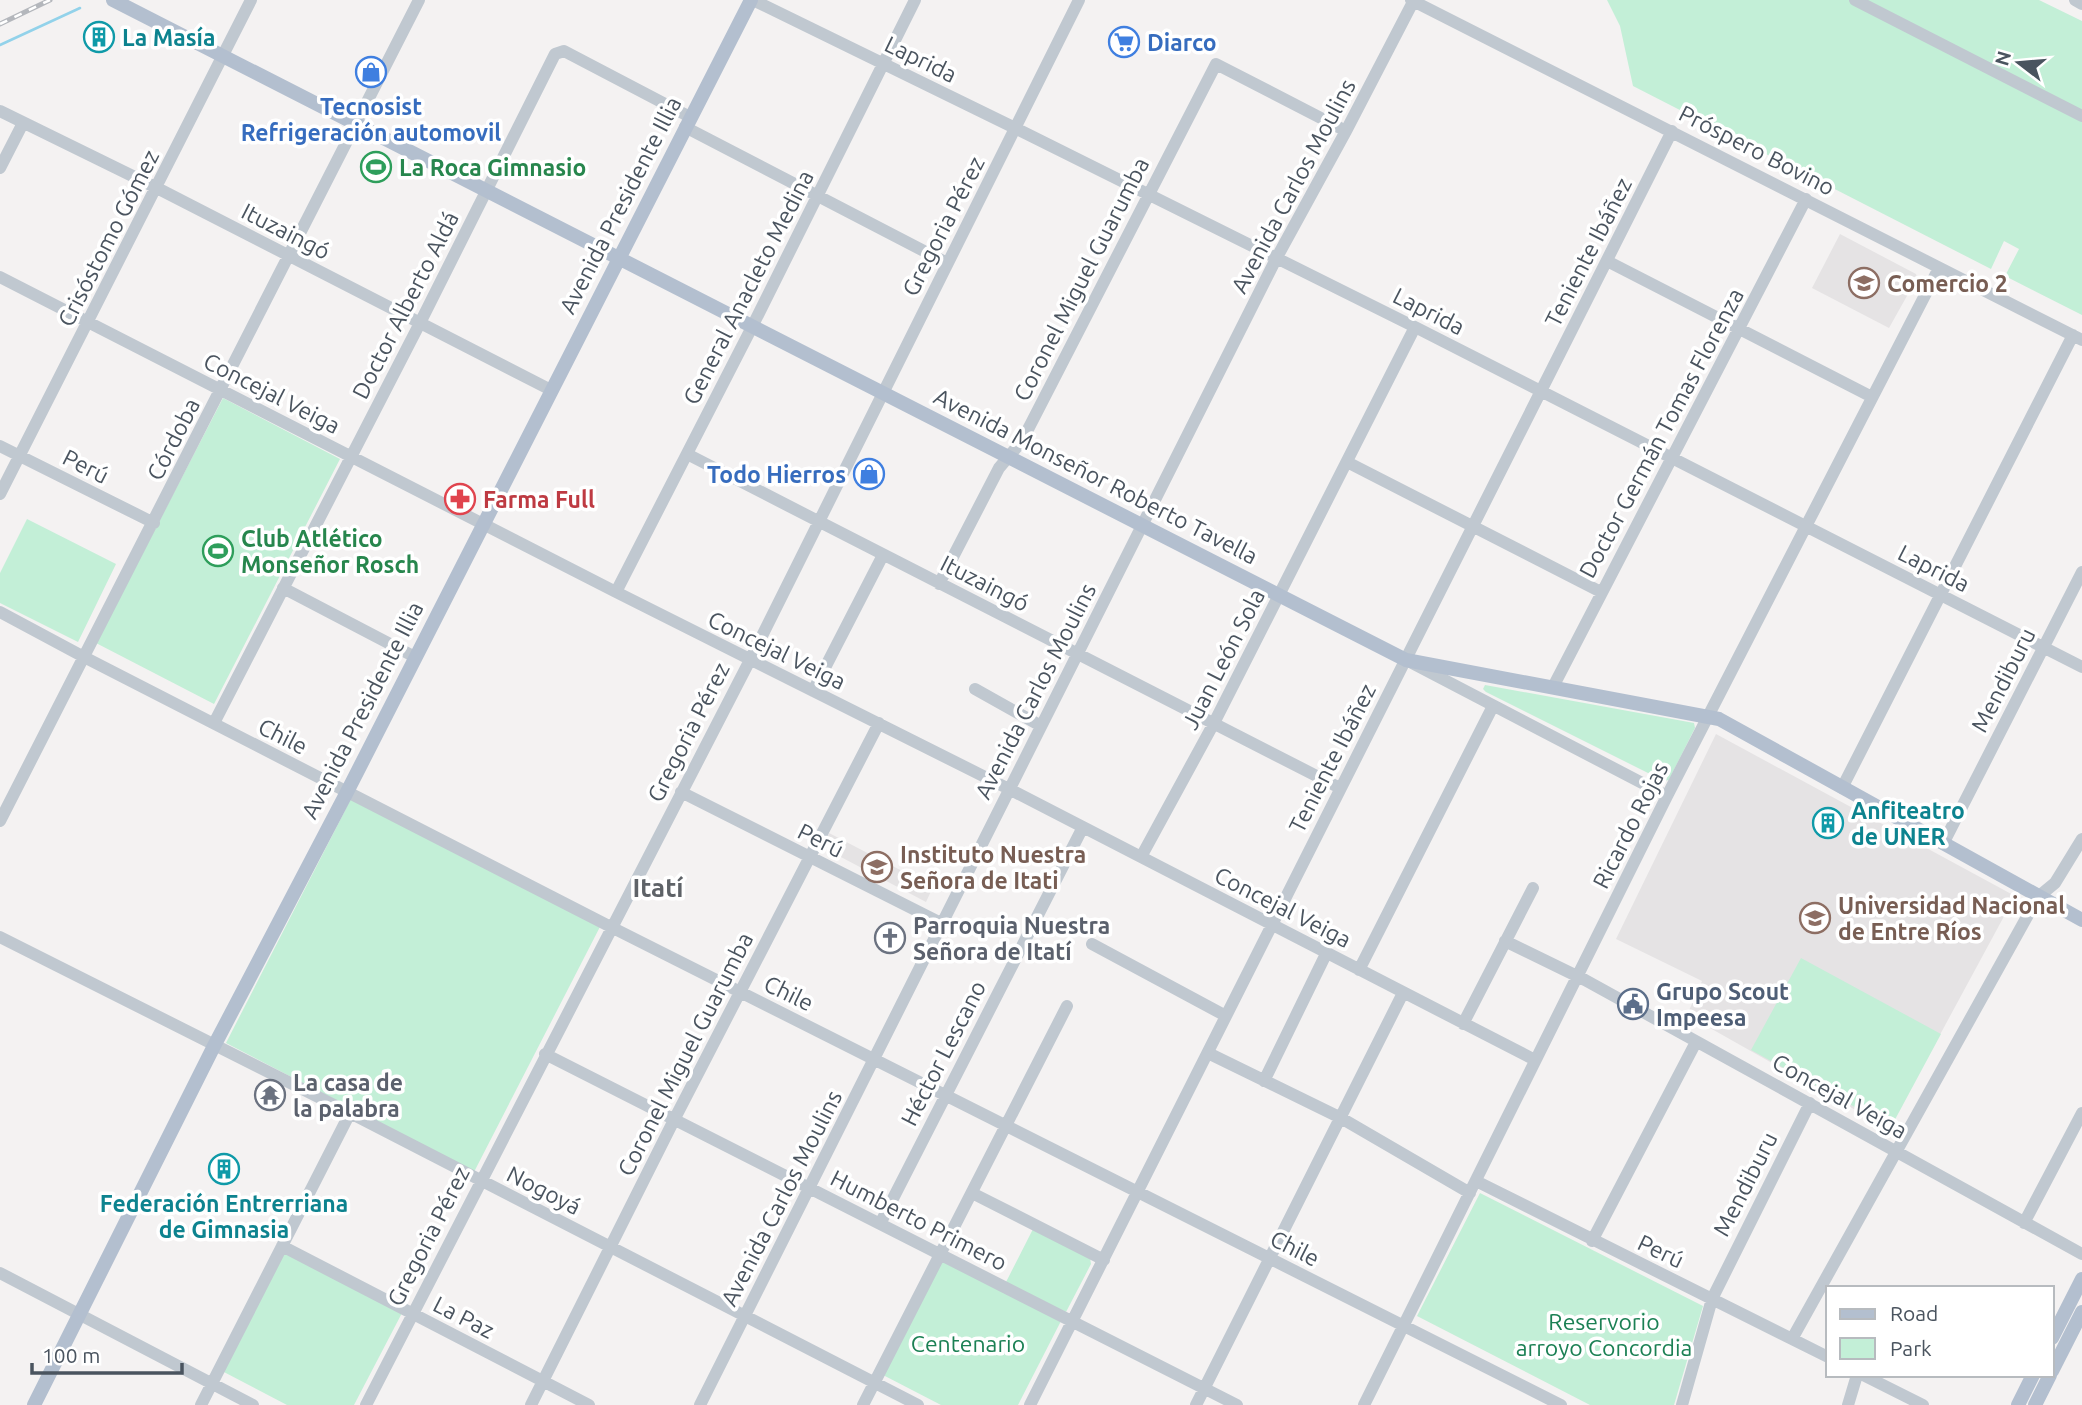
<svg xmlns="http://www.w3.org/2000/svg" width="2082" height="1405" font-family="Ubuntu,sans-serif">
<rect width="100%" height="100%" fill="#f4f2f2"/>
<path fill="#e5e3e4" d="M1840 234 1916 274 1917 278 1889 328 1812 288Z
M1716 734 2015 896 1889 1129 1687 1015 1702 981 1616 939Z
M829 833 933 887 926 902 822 847Z"/>
<path fill="#c3efd7" d="M1607 0H2039L2082 21V315L2005 276 2019 249 2004 241 1991 269 1633 86 1620 26Z
M223 398 340 459 214 704 96 643Z
M27 519 116 564 78 642 0 603V573Z
M1485 685 1694 723 1695 728 1669 780 1664 781 1486 692 1483 689Z
M354 793 603 921 474 1172 226 1043Z
M1801 958 1941 1034 1891 1127 1751 1050Z
M1480 1193 1703 1306 1674 1405H1590L1417 1316Z
M1033 1229 1090 1258 1091 1264 1066 1312 1005 1284Z
M285 1251 402 1313 354 1405H287L222 1371Z
M941 1260 1061 1321 1018 1405H941L883 1375Z"/>
<g fill="none" stroke-linecap="round" stroke-linejoin="round">
<path stroke="#92d2ea" stroke-width="2.5" d="M0 45 80 8"/>
<path stroke="#c0c8d0" stroke-width="12" d="M753 0 1015 128 1415 327 2082 667
M1411 0 2082 340
M1855 0 2082 116
M2075 0 2082 4
M0 111 157 188 551 390
M685 127 947 263
M0 168 23 123
M1607 261 1872 397
M0 277 616 592 1009 789 1535 1060
M0 446 154 523
M687 454 1340 788
M1347 462 1601 592
M0 494 251 0
M939 584 999 468 1022 441 1216 64 1346 131
M283 588 415 657
M616 592 752 327 915 0
M0 612 84 657 611 927 1561 1405
M1412 663 1667 796
M1553 687 1806 199
M975 689 1041 726
M813 691 883 555
M214 723 420 323 555 54 564 51 690 117
M1842 788 2073 335
M681 792 943 924
M0 821 419 0
M1943 844 2082 572
M1141 857 1214 723 1415 327
M0 937 350 1113 918 1405
M1505 941 1585 980 2082 1254
M1092 944 1226 1016
M1359 970 1493 706
M1463 1024 1533 888
M1208 1053 1341 1118 1470 1193
M545 1054 1237 1405
M1264 1081 1326 954
M1476 1181 1828 1357
M972 1193 1104 1260
M2024 1223 2082 1113
M880 1224 1083 827
M1592 1241 1696 1042
M282 1246 589 1405
M0 1273 253 1405
M1792 1339 2038 897 2055 883 2082 839
M1863 1375 1923 1405
M201 1405 350 1113
M366 1405 750 660 1079 0
M531 1405 674 1120 879 723
M700 1405 1276 259 1346 131 1414 0
M863 1405 1067 1006
M1030 1405 1672 131
M1196 1405 1403 993
M1364 1405 1667 796 1939 268
M1682 1405 1712 1299 1810 1103
M1848 1405 1857 1375"/>
<path stroke="#b3bfcf" stroke-width="14" d="M113 0 1406 660 1719 719 2082 920
M2052 1338 2082 1279
M2052 1371 2082 1312
M34 1405 214 1046 347 792 751 0
M2018 1405 2033 1375
M2035 1405 2050 1375"/>
<g stroke="#b4b7bc" stroke-width="5">
<path id="rail" d="M0 24 50 0"/>
</g>
<use href="#rail" stroke="#fff" stroke-width="2.5" stroke-dasharray="8" stroke-linecap="butt"/>
</g>
<defs>
<g id="building-ring" transform="scale(1.575)"><circle r="9.5" fill="#fff" stroke="#0f9aa8" stroke-width="1.5"/><path d="M-4-6H4V6H1V3H-1V6H-4ZM-2.5-4.3h1.7v1.8h-1.7ZM.8-4.3h1.7v1.8H.8ZM-2.5-1h1.7V.8h-1.7ZM.8-1h1.7V.8H.8Z" fill="#0f9aa8"/></g>
<g id="supermarket-ring" transform="scale(1.575)"><circle r="9.5" fill="#fff" stroke="#3f7fe0" stroke-width="1.5"/><path d="M-6-5.5h2.5l.6 2H6L4.5 2H-2.5L-4.4-4H-6ZM-1.5 3.2a1.3 1.3 0 1 0 .1 0ZM3 3.2a1.3 1.3 0 1 0 .1 0Z" fill="#3f7fe0"/></g>
<g id="shop-ring" transform="scale(1.575)"><circle r="9.5" fill="#fff" stroke="#3f7fe0" stroke-width="1.5"/><path d="M-5-2.5h2.3a2.7 3.5 0 0 1 5.4 0H5L5.5 6h-11ZM-1.5-2.5h3a1.5 2.3 0 0 0-3 0Z" fill="#3f7fe0"/></g>
<g id="stadium-ring" transform="scale(1.575)"><circle r="9.5" fill="#fff" stroke="#2e9e5b" stroke-width="1.5"/><path d="M0-5a6.5 5 0 1 0 0 10a6.5 5 0 1 0 0-10ZM-3.5-1.8h7v3.6h-7Z" fill="#2e9e5b"/></g>
<g id="school-ring" transform="scale(1.575)"><circle r="9.5" fill="#fff" stroke="#8d6e63" stroke-width="1.5"/><path d="M0-5L7-2L0 1L-7-2ZM-4 1L0 2.5L4 1V4Q0 6-4 4Z" fill="#8d6e63"/></g>
<g id="pharmacy-ring" transform="scale(1.575)"><circle r="9.5" fill="#fff" stroke="#e0444e" stroke-width="1.5"/><path d="M-2-6h4v4h4v4h-4v4h-4v-4h-4v-4h4Z" fill="#e0444e"/></g>
<g id="university-ring" transform="scale(1.575)"><circle r="9.5" fill="#fff" stroke="#8d6e63" stroke-width="1.5"/><path d="M0-5L7-2L0 1L-7-2ZM-4 1L0 2.5L4 1V4Q0 6-4 4Z" fill="#8d6e63"/></g>
<g id="church-ring" transform="scale(1.575)"><circle r="9.5" fill="#fff" stroke="#6b7280" stroke-width="1.5"/><path d="M-1.2-6h2.4v3.5h3.3v2.4h-3.3V6h-2.4V-.1h-3.3v-2.4h3.3Z" fill="#6b7280"/></g>
<g id="civic-ring" transform="scale(1.575)"><circle r="9.5" fill="#fff" stroke="#5c6f8a" stroke-width="1.5"/><path d="M-.6-6.5H3V-4.5H.6V-3L4-1V1h2V6H-6V1h2V-1L-.6-3ZM-1.2 2.5V6h2.4V2.5Z" fill="#5c6f8a"/></g>
<g id="temple-ring" transform="scale(1.575)"><circle r="9.5" fill="#fff" stroke="#6b7280" stroke-width="1.5"/><path d="M0-6L5-2H3V0L6.5 2.5H4V6H1.5V3h-3V6H-4V2.5H-6.5L-3 0V-2H-5Z" fill="#6b7280"/></g>
</defs>
<g fill-rule="evenodd">
<use href="#building-ring" x="99" y="37"/>
<use href="#supermarket-ring" x="1124" y="42"/>
<use href="#shop-ring" x="371" y="72"/>
<use href="#stadium-ring" x="376" y="167"/>
<use href="#school-ring" x="1864" y="283"/>
<use href="#shop-ring" x="869" y="474"/>
<use href="#pharmacy-ring" x="460" y="499"/>
<use href="#stadium-ring" x="218" y="551"/>
<use href="#building-ring" x="1828" y="823"/>
<use href="#school-ring" x="877" y="867"/>
<use href="#university-ring" x="1815" y="918"/>
<use href="#church-ring" x="890" y="938"/>
<use href="#civic-ring" x="1633" y="1004"/>
<use href="#temple-ring" x="270" y="1095"/>
<use href="#building-ring" x="224" y="1169"/>
</g>
<g text-anchor="middle" dominant-baseline="central" stroke-width="7" stroke-linejoin="round" paint-order="stroke">
<g font-size="23" font-weight="bold" fill="#0d838f" stroke="#fff" text-anchor="start">
<text x="122" y="37">La Masía</text>
<text x="1851" y="810">Anfiteatro<tspan x="1851" dy="26">de UNER</tspan></text>
<text x="224" y="1203" text-anchor="middle">Federación Entrerriana<tspan x="224" dy="26">de Gimnasia</tspan></text>
</g>
<g font-size="23" font-weight="bold" fill="#366cbe" stroke="#fff" text-anchor="start">
<text x="1147" y="42">Diarco</text>
<text x="371" y="106" text-anchor="middle">Tecnosist<tspan x="371" dy="26">Refrigeración automovil</tspan></text>
<text x="846" y="474" text-anchor="end">Todo Hierros</text>
</g>
<g font-size="23" fill="#4a545f" stroke="#fff">
<text transform="translate(921 59) rotate(26)">Laprida</text>
<text transform="translate(1757 150) rotate(27)">Próspero Bovino</text>
<text transform="translate(1293 186) rotate(-62)">Avenida Carlos Moulins</text>
<text transform="translate(620 205) rotate(-63)">Avenida Presidente Illia</text>
<text transform="translate(943 226) rotate(-63)">Gregoria Pérez</text>
<text transform="translate(286 231) rotate(27)">Ituzaingó</text>
<text transform="translate(108 238) rotate(-63)">Crisóstomo Gómez</text>
<text transform="translate(1588 252) rotate(-63)">Teniente Ibáñez</text>
<text transform="translate(1081 279) rotate(-63)">Coronel Miguel Guarumba</text>
<text transform="translate(748 287) rotate(-63)">General Anacleto Medina</text>
<text transform="translate(405 305) rotate(-63)">Doctor Alberto Aldá</text>
<text transform="translate(1429 311) rotate(27)">Laprida</text>
<text transform="translate(272 393) rotate(27)">Concejal Veiga</text>
<text transform="translate(1661 433) rotate(-62)">Doctor Germán Tomas Florenza</text>
<text transform="translate(173 439) rotate(-63)">Córdoba</text>
<text transform="translate(86 466) rotate(27)">Perú</text>
<text transform="translate(1096 476) rotate(27)">Avenida Monseñor Roberto Tavella</text>
<text transform="translate(1934 568) rotate(27)">Laprida</text>
<text transform="translate(985 583) rotate(27)">Ituzaingó</text>
<text transform="translate(777 650) rotate(26)">Concejal Veiga</text>
<text transform="translate(1223 659) rotate(-63)">Juan León Sola</text>
<text transform="translate(2003 680) rotate(-63)">Mendiburu</text>
<text transform="translate(1035 691) rotate(-63)">Avenida Carlos Moulins</text>
<text transform="translate(362 710) rotate(-63)">Avenida Presidente Illia</text>
<text transform="translate(688 732) rotate(-63)">Gregoria Pérez</text>
<text transform="translate(283 736) rotate(27)">Chile</text>
<text transform="translate(1332 758) rotate(-63)">Teniente Ibáñez</text>
<text transform="translate(1630 825) rotate(-63)">Ricardo Rojas</text>
<text transform="translate(821 840) rotate(27)">Perú</text>
<text transform="translate(1283 907) rotate(27)">Concejal Veiga</text>
<text transform="translate(789 993) rotate(26)">Chile</text>
<text transform="translate(943 1053) rotate(-63)">Héctor Lescano</text>
<text transform="translate(685 1054) rotate(-63)">Coronel Miguel Guarumba</text>
<text transform="translate(1840 1096) rotate(29)">Concejal Veiga</text>
<text transform="translate(1745 1184) rotate(-63)">Mendiburu</text>
<text transform="translate(544 1190) rotate(27)">Nogoyá</text>
<text transform="translate(781 1198) rotate(-63)">Avenida Carlos Moulins</text>
<text transform="translate(919 1220) rotate(27)">Humberto Primero</text>
<text transform="translate(428 1236) rotate(-63)">Gregoria Pérez</text>
<text transform="translate(1295 1248) rotate(27)">Chile</text>
<text transform="translate(1661 1251) rotate(26)">Perú</text>
<text transform="translate(464 1317) rotate(27)">La Paz</text>
</g>
<g font-size="23" font-weight="bold" fill="#27864d" stroke="#fff" text-anchor="start">
<text x="399" y="167">La Roca Gimnasio</text>
<text x="241" y="538">Club Atlético<tspan x="241" dy="26">Monseñor Rosch</tspan></text>
</g>
<g font-size="23" font-weight="bold" fill="#785e54" stroke="#fff" text-anchor="start">
<text x="1887" y="283">Comercio 2</text>
<text x="900" y="854">Instituto Nuestra<tspan x="900" dy="26">Señora de Itati</tspan></text>
<text x="1838" y="905">Universidad Nacional<tspan x="1838" dy="26">de Entre Ríos</tspan></text>
</g>
<g font-size="23" font-weight="bold" fill="#be3a42" stroke="#fff" text-anchor="start">
<text x="483" y="499">Farma Full</text>
</g>
<g font-size="23" font-weight="bold" fill="#5b616d" stroke="#fff" text-anchor="start">
<text x="913" y="925">Parroquia Nuestra<tspan x="913" dy="26">Señora de Itatí</tspan></text>
<text x="293" y="1082">La casa de<tspan x="293" dy="26">la palabra</tspan></text>
</g>
<g font-size="23" font-weight="bold" fill="#4e5e75" stroke="#fff" text-anchor="start">
<text x="1656" y="991">Grupo Scout<tspan x="1656" dy="26">Impeesa</tspan></text>
</g>
<g font-size="23" fill="#1b8054" stroke="#fff">
<text x="1604" y="1321">Reservorio<tspan x="1604" dy="26">arroyo Concordia</tspan></text>
<text x="968" y="1343">Centenario</text>
</g>
<g font-size="26" font-weight="bold" fill="#5e6267" stroke="#fff">
<text x="658" y="887">Itatí</text>
</g>
</g>
<rect x="1826" y="1286" width="228" height="91" fill="#ffffff" stroke="#b7bbbf" stroke-width="2"/>
<rect x="1840" y="1309" width="35" height="10" fill="#b3bfcf" stroke="#b7bbbf" stroke-width="2"/>
<text x="1890" y="1321" font-size="21" fill="#4a545f">Road</text>
<rect x="1840" y="1338" width="35" height="21" fill="#c3efd7" stroke="#b7bbbf" stroke-width="2"/>
<text x="1890" y="1356" font-size="21" fill="#4a545f">Park</text>
<g transform="translate(2019 63) rotate(286)" stroke="#ffffff" stroke-width="5" paint-order="stroke">
<path d="M0-5L12 26L0 18L-12 26Z" fill="#4a545f"/>
<text y="-10" font-size="19" font-weight="bold" text-anchor="middle" fill="#4a545f">N</text>
</g>
<path d="M32 1363v10h150v-10" fill="none" stroke="#4a545f" stroke-width="3.5"/>
<text x="42" y="1363" font-size="21" fill="#4a545f" stroke="#ffffff" stroke-width="5" paint-order="stroke">100 m</text>
</svg>
